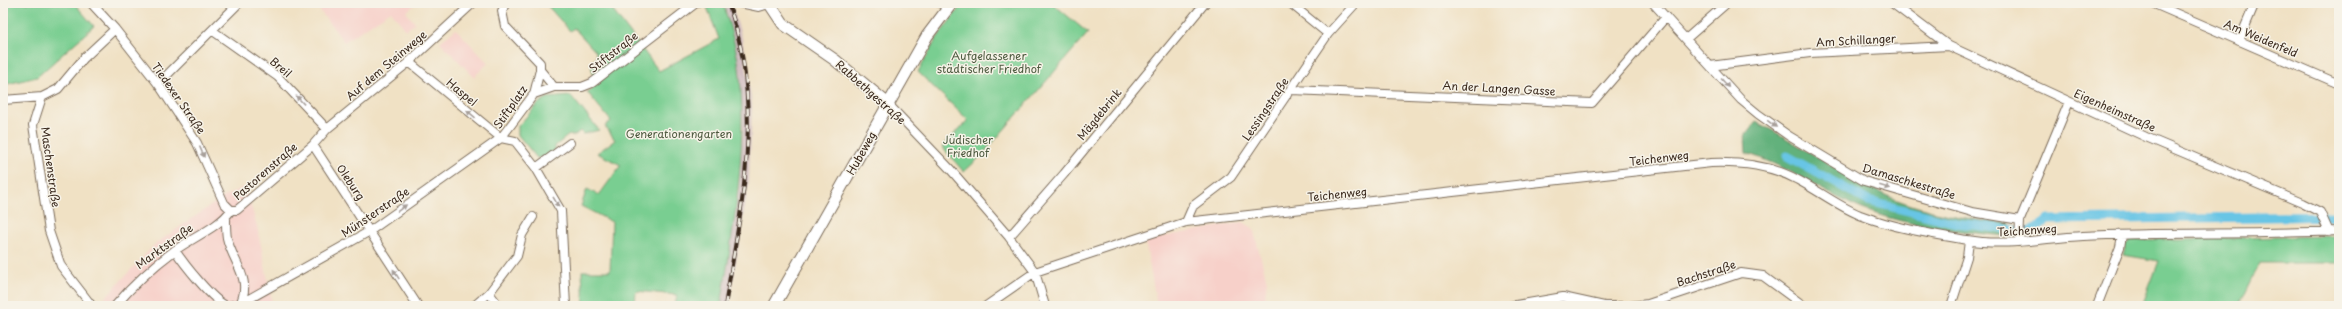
<svg xmlns="http://www.w3.org/2000/svg" width="2342" height="309" font-family="'Playpen Sans',sans-serif">
<rect width="100%" height="100%" fill="#f7f3e8"/>
<filter id="ink" filterUnits="userSpaceOnUse"><feTurbulence type="fractalNoise" baseFrequency=".025" numOctaves="2"/><feDisplacementMap in="SourceGraphic" scale="8" xChannelSelector="R" yChannelSelector="G"/><feConvolveMatrix kernelMatrix="1 2 1 2 8 2 1 2 1" color-interpolation-filters="sRGB"/></filter>
<filter id="wash" filterUnits="userSpaceOnUse"><feTurbulence type="fractalNoise" baseFrequency=".012" numOctaves="4" result="noise"/><feDisplacementMap in="SourceGraphic" scale="16" xChannelSelector="R" yChannelSelector="G"/><feGaussianBlur stdDeviation="0.9" result="paint"/><feColorMatrix in="noise" values="0 0 0 0 0 0 0 0 0 0 0 0 0 0 0 0 0 1.4 0 .05"/><feComposite in="paint" operator="in"/></filter>
<g filter="url(#wash)">
<rect width="100%" height="100%" fill="#f0e1c4"/>
<path fill="#f7d0c9" d="M314 3H417L406 12 415 23 406 30 391 11 344 42Z
M456 29 488 63 474 77 440 42Z
M245 186 257 226 273 306H97L155 244 222 198Z
M1243 222 1253 228 1267 281 1265 297 1258 306H1157L1145 240Z"/>
<path fill="#d2bec1" d="M724 3 732 7 742 38 752 105 749 180 729 306H721L739 187 743 130 740 76 734 41Z"/>
<path fill="#79ce91" stroke="#5a7c58" d="M3 3H74L94 26 37 77 3 85Z
M545 3H607L659 71 719 39 707 7 723 3C730 27 738 52 740 77 747 154 733 230 721 306H675L677 295 636 291 635 306H584L582 271H610L612 222 581 206 587 189 599 195 621 165 597 153 615 140 605 126 611 121 587 92 602 80 593 75 591 63 597 57 596 52 574 28 570 31Z
M963 3H1052L1088 33 982 155 964 172 942 147 968 120 918 72 937 38Z
M571 96 599 130 583 134 580 131 574 136 570 134 555 146V150L546 157 537 158 518 135V126L539 103 547 98Z
M2339 236V263H2260L2239 306H2142L2159 261 2123 255 2126 244 2132 240Z"/>
<path fill="#62b17b" stroke="#4e6e4c" d="M1756 122C1797 142 1834 170 1875 190 1916 211 1965 220 2010 223L2011 234 2007 236C1956 231 1900 226 1853 205 1816 188 1785 165 1746 153L1745 136Z"/>
<g fill="none" stroke-linecap="round" stroke-linejoin="round">
<path stroke="#67c5e5" stroke-width="9" d="M1787 156 1868 201 1956 223 2030 232 2048 220 2339 216"/>
</g>
</g>
<g filter="url(#ink)">
<g fill="none" stroke-linecap="round" stroke-linejoin="round">
<g stroke="#7a6a58" stroke-width="10">
<path id="street" d="M91 3 115 29 159 85 197 143 224 203 231 210
M507 3 502 11 505 26 540 63V70L554 87
M740 3 759 7 769 4
M940 3 947 8
M1290 3 1328 34
M1653 3 1710 66 1810 53 1949 46
M1892 3 1949 46 2146 137 2302 203 2320 212 2329 232
M2152 3 2339 84
M213 31 278 77 327 129
M1686 39 1727 3
M2239 41 2255 3
M1710 66 1741 100 1758 114 1789 136 1864 181 1972 212 2020 220
M540 70 534 94 501 138 515 141 536 168 570 143
M158 84 239 3
M1292 90 1592 103 1666 17
M534 94 554 87H582L592 83 696 3
M3 100 42 97
M888 104 951 170 1009 237 1035 272 1045 306
M313 145 418 306
M536 168 561 211 566 306
M231 210H237L313 145 327 129 409 62 473 3
M226 219C226 225 226 232 227 238 232 261 253 279 240 304
M1186 222 1193 206 1231 177 1328 34 1356 3
M1009 237 1064 174 1205 3
M2019 242 2020 220 2069 102
M175 250C183 263 214 302 227 306
M489 293 499 306
M92 306 61 266 49 231 33 125 42 97 58 89 84 58 115 29
M115 306C133 285 151 268 174 251 190 239 221 226 231 210
M229 306 240 304 370 231 501 138 409 62
M474 306 489 293 517 256 522 235 533 217
M986 306 1035 272 1186 222 1711 163C1741 162 1771 165 1798 180 1819 191 1838 206 1860 215 1894 228 1932 234 1967 240 2006 247 2044 238 2083 236 2168 232 2254 235 2339 231
M1510 306 1563 297 1604 306H1621
M1630 306 1648 304 1741 273 1763 276 1804 306
M1951 306 1967 257 1969 241
M2097 306 2120 247 2122 235"/>
</g>
<g stroke="#7a6a58" stroke-width="13">
<path id="secondary" d="M769 3 783 24 835 60 888 104
M774 306 927 36 952 3"/>
</g>
<use href="#street" stroke="#fff" stroke-width="8"/>
<use href="#secondary" stroke="#fff" stroke-width="11"/>
<g stroke="#3b2a1e" stroke-width="4">
<path id="rail" d="M725 306C742 204 765 104 728 3"/>
</g>
<use href="#rail" stroke="#f7f3e8" stroke-width="2.5" stroke-dasharray="8" stroke-linecap="butt"/>
</g>
<defs><path id="oneway-solid" d="M-6-.8H1V-3.2L6.5 0L1 3.2V.8H-6Z"/></defs>
<g fill="#a79f9a">
<use href="#oneway-solid" transform="translate(1725 83) rotate(49)"/>
<use href="#oneway-solid" transform="translate(300 100) rotate(-133)"/>
<use href="#oneway-solid" transform="translate(471 114) rotate(-140)"/>
<use href="#oneway-solid" transform="translate(1772 124) rotate(36)"/>
<use href="#oneway-solid" transform="translate(202 152) rotate(66)"/>
<use href="#oneway-solid" transform="translate(1885 187) rotate(16)"/>
<use href="#oneway-solid" transform="translate(556 202) rotate(60)"/>
<use href="#oneway-solid" transform="translate(402 208) rotate(-36)"/>
<use href="#oneway-solid" transform="translate(396 274) rotate(-122)"/>
</g>
</g>
<g text-anchor="middle" dominant-baseline="central" stroke-width="3" stroke-linejoin="round" paint-order="stroke">
<g font-size="11" fill="#3b2a1e" stroke="#f7f3e8">
<text transform="translate(2261 38) rotate(23)">Am Weidenfeld</text>
<text transform="translate(1856 40) rotate(-3)">Am Schillanger</text>
<text transform="translate(613 52) rotate(-38)">Stiftstraße</text>
<text transform="translate(386 65) rotate(-40)">Auf dem Steinwege</text>
<text transform="translate(281 67) rotate(40)">Breil</text>
<text transform="translate(1499 88) rotate(3)">An der Langen Gasse</text>
<text transform="translate(462 92) rotate(40)">Haspel</text>
<text transform="translate(871 92) rotate(42)">Rabbethgestraße</text>
<text transform="translate(179 98) rotate(55)">Tiedexer Straße</text>
<text transform="translate(510 107) rotate(-55)">Stiftplatz</text>
<text transform="translate(1265 109) rotate(-56)">Lessingstraße</text>
<text transform="translate(2115 110) rotate(24)">Eigenheimstraße</text>
<text transform="translate(1099 114) rotate(-51)">Mägdebrink</text>
<text transform="translate(861 153) rotate(-61)">Hubeweg</text>
<text transform="translate(1659 158) rotate(-7)">Teichenweg</text>
<text transform="translate(51 167) rotate(82)">Maschenstraße</text>
<text transform="translate(265 171) rotate(-41)">Pastorenstraße</text>
<text transform="translate(1909 181) rotate(17)">Damaschkestraße</text>
<text transform="translate(351 182) rotate(56)">Oleburg</text>
<text transform="translate(1337 194) rotate(-6)">Teichenweg</text>
<text transform="translate(375 212) rotate(-34)">Münsterstraße</text>
<text transform="translate(2027 230) rotate(-4)">Teichenweg</text>
<text transform="translate(164 246) rotate(-36)">Marktstraße</text>
<text transform="translate(1706 273) rotate(-18)">Bachstraße</text>
</g>
<g font-size="11" fill="#4e5b40" stroke="#f7f3e8">
<text x="989" y="55">Aufgelassener<tspan x="989" dy="13">städtischer Friedhof</tspan></text>
<text x="679" y="133">Generationengarten</text>
<text x="968" y="139">Jüdischer<tspan x="968" dy="13">Friedhof</tspan></text>
</g>
</g>
<rect width="2342" height="309" fill="none" stroke="#f7f3e8" stroke-width="16"/>
</svg>
